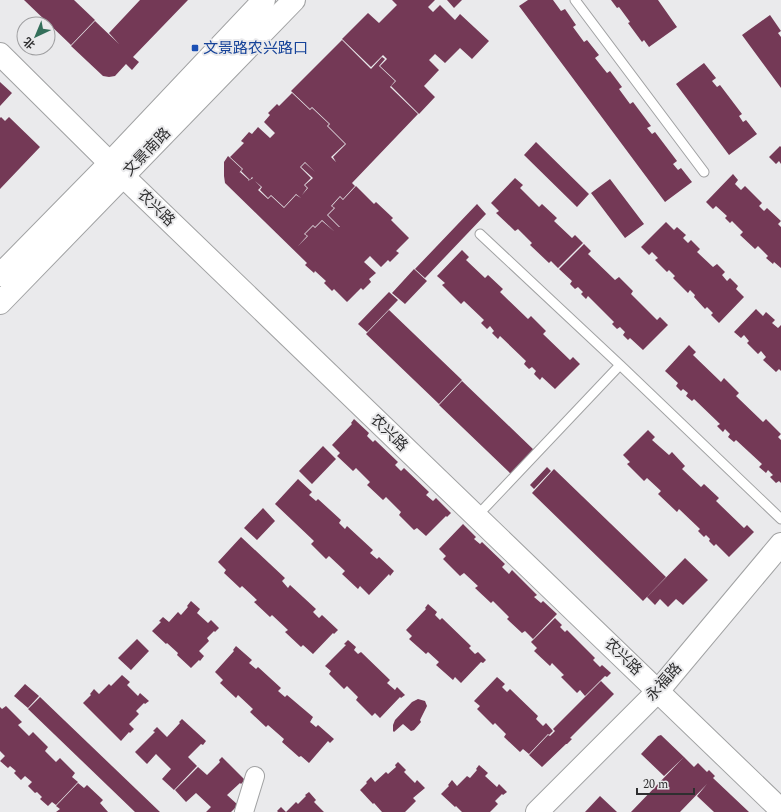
<svg xmlns="http://www.w3.org/2000/svg" width="781" height="812" font-family="Spectral,'Noto Sans SC',serif">
<rect width="100%" height="100%" fill="#eaeaec"/>
<path fill="#743956" fill-rule="evenodd" d="M24 0H74L95 20 71 45Z
M140 0H188L133 57 139 62 132 70 126 64 115 76 109 77 103 76 71 46 95 21 119 44 109 33Z
M392 0H435L428 7 433 12 440 5 455 20 460 14 489 41 472 59 460 48 445 63 435 54 429 60 439 70 424 86 435 97 419 114 391 86 396 81 380 66 387 59 383 55 371 67 342 39 368 13 379 23 397 5Z
M447 0H462L454 8Z
M528 0H553L561 11 565 9 576 25 573 27 584 42 587 40 599 55 595 58 607 73 610 71 622 87 619 89 630 104 633 102 651 126 647 128 652 134 655 132 677 161 673 164 678 170 681 168 692 182 665 202 519 6Z
M611 0H658L677 27 649 47 644 40 642 42 628 23 630 22 619 7 617 8Z
M770 15 781 31 778 33 781 37V88L742 35Z
M342 40 371 69 382 57 385 59 379 66 395 81 390 87 418 114 352 183 355 186 343 199 340 196 331 206 334 208 327 215 339 227H340L328 215 335 208 332 206 340 197 343 200 356 186 374 204 376 202 393 218 391 220 409 238 396 251 399 253 390 262 388 260 381 267 370 256 364 262 376 273 369 279 371 282 363 290 361 288 347 302 334 289 332 291 324 283 326 281 315 271 314 273 305 265 307 263 225 183 224 176V162L228 156 242 169 239 173 240 172 249 180 248 181 253 178 252 177 250 180 241 171 243 169 230 157 244 143 241 141 249 132 252 134 258 127 270 138 275 133 264 122 270 115 268 113 277 104 279 106 292 93 310 110 312 108 329 124 327 126 345 144 331 157 336 162 333 157 346 144 328 126 330 124 312 107 310 109 291 91ZM305 162 315 172 305 163 301 167 313 178 305 185 308 188 302 195 307 188 304 185 311 178 300 167ZM255 181 262 187 260 190 268 198 271 195 284 207 296 194 301 198 296 195 284 208 271 196 268 199 258 190 261 187ZM322 220 335 232 322 221 315 228 313 226 305 234 308 236 298 246 307 236 304 234 313 225 315 227Z
M704 63 716 78 712 81 717 87 720 85 742 114 739 116 743 122 746 120 757 134 729 155 676 84Z
M0 82 12 93 0 106Z
M1 117 5 121 9 117 40 147 0 189V118Z
M536 142 589 194 577 207 524 155Z
M780 146 781 147V164L779 161 776 164 769 157Z
M733 174 738 180 735 184 741 190 745 186 762 203 759 206 764 211 767 208 781 221 778 224 781 227V268L774 262 773 264 766 258 768 256 758 246 755 249 740 235 743 232 732 221 730 223 725 218 727 216 716 206 713 209 706 202Z
M515 178 523 185 520 188 539 207 542 204 557 218 554 221 572 238 575 235 583 243 558 268 551 261 549 263 530 245 532 243 518 229 515 231 496 213 499 211 491 203Z
M610 179 644 224 625 238 591 193Z
M477 204 486 214 425 278 415 269Z
M666 222 674 230 677 227 686 235 683 238 688 243 691 240 700 249 697 252 713 267 717 264 725 272 722 275 727 281 730 278 738 286 736 289 744 297 719 323 711 315 713 313 707 307 705 309 694 297 695 295 690 290 688 293 673 278 675 276 669 270 667 272 655 260 658 258 652 252 649 255 641 247Z
M584 244 591 251 588 254 615 280 619 277 633 291 631 294 657 320 660 317 668 325 643 350 630 338 628 340 623 335 625 332 620 327 617 329 612 324 614 322 588 296 586 299 581 294 583 292 578 287 575 289 570 284 572 281 559 269Z
M462 250 469 257 466 260 485 278 488 275 503 289 500 292 528 319 531 316 546 331 543 334 570 360 573 357 580 364 555 389 542 377 540 380 534 374 536 371 532 367 529 369 524 364 526 361 500 336 498 339 492 333 494 331 490 326 487 329 481 323 484 320 464 301 461 304 442 285 445 283 437 276Z
M414 269 427 281 405 304 392 293Z
M389 292 398 300 367 332 358 324Z
M756 309 763 316 766 312 775 320 772 323 778 328 781 325V371L779 369 776 372 763 360 766 357 761 351 758 354 747 343 749 341 744 335 741 338 734 332Z
M389 310 462 380 439 404 366 334Z
M689 345 696 352 693 355 721 382 724 378 739 393 736 396 763 422 766 419 781 434 778 437 781 440V483L779 481 776 483 770 477 773 475 768 470 766 473 759 467 762 464 736 440 734 442 728 437 730 434 725 429 723 432 717 426 720 424 694 399 692 401 686 396 688 393 683 389 681 391 676 386 678 383 665 371Z
M462 381 535 451 512 475 439 405Z
M354 419 369 433 367 436 373 442 375 440 398 462 395 465 401 471 404 468 429 492 426 495 433 501 436 498 451 513 447 517 446 516 426 536 417 528 414 530 399 515 401 512 386 497 383 500 367 485 370 482 356 468 353 471 337 456 340 453 332 445 352 424 351 423Z
M648 430 655 437 652 440 669 455 672 452 685 466 682 469 701 487 704 484 719 498 716 501 744 528 747 525 754 532 729 557 716 544 714 546 709 541 710 539 706 535 704 537 698 531 700 529 679 509 677 512 658 494 661 491 647 478 644 481 627 464 630 462 623 455Z
M323 446 336 459 312 484 299 471Z
M547 467 551 471 534 489 530 485Z
M554 469 666 577 643 601 532 493Z
M298 479 312 492 309 495 316 501 318 499 341 520 339 523 345 529 347 526 373 550 370 553 377 559 379 557 394 571 390 576 389 574 369 595 360 586 358 589 342 574 345 571 329 556 326 559 311 544 314 541 275 504Z
M263 508 275 521 257 540 244 528Z
M463 524 476 537 474 539 480 544 482 542 505 564 502 567 509 574 512 570 537 595 534 597 541 603 543 601 557 614 533 639 525 631 522 633 507 619 509 617 493 601 491 603 475 588 478 586 464 573 460 576 443 559 446 556 439 549Z
M241 537 285 578 282 581 288 588 290 585 316 609 313 612 319 618 322 615 338 630 334 634 333 633 313 654 303 645 301 647 285 632 288 630 272 615 270 617 254 602 257 600 242 586 240 588 224 573 226 570 218 562Z
M685 558 708 580 683 605 676 599 668 607 660 599 655 605 647 597Z
M191 601 200 609 197 613 208 623 211 620 219 628 215 632 214 631 207 638 209 641 199 651 204 656 200 661 199 660 191 668 177 655 178 653 167 643 166 644 152 631 161 622 159 621 163 617 169 622 178 612 181 615 188 607 187 606Z
M428 604 437 612 435 615 440 620 442 618 471 646 469 648 475 654 478 652 486 660 483 663 481 662 461 683 455 677 453 680 436 665 439 662 428 652 426 654 409 639 412 636 406 630 426 609 425 608Z
M555 618 562 625 560 627 565 632 567 630 595 658 593 660 600 667 602 665 611 673 607 677 605 676 585 696 580 690 577 693 561 677 564 675 552 663 550 666 534 651 537 648 531 642Z
M137 639 149 651 131 670 118 658Z
M348 640 356 647 354 650 358 654 361 652 390 680 387 683 395 690 397 687 405 695 401 698 400 697 380 718 375 713 372 716 356 700 358 697 347 686 344 689 329 674 331 671 325 666 346 645 344 644Z
M236 646 252 660 249 663 256 669 258 667 281 688 278 691 285 697 287 695 313 717 310 722 316 727 318 725 334 739 330 743 328 741 309 763 301 756 299 757 282 742 284 739 268 725 266 727 250 712 253 709 238 695 236 698 220 683 223 680 215 672 234 651 233 650Z
M122 675 130 682 127 685 138 696 140 693 149 701 145 704 144 703 136 711 139 714 129 724 134 729 130 733 129 732 121 741 83 703 91 695 90 694 94 689 99 694 109 684 111 686Z
M497 677 505 684 502 687 507 692 510 689 538 716 536 719 543 726 546 723 553 731 549 735 548 734 529 754 523 749 520 752 504 737 506 734 495 723 493 725 477 709 480 706 474 701Z
M601 681 614 694 570 738 572 739 567 744H566L542 767 529 755 548 735 550 736 555 731 553 729Z
M25 684 39 696 28 708 14 696Z
M40 697 160 812H135L28 709Z
M418 699 425 701 427 706 420 720 421 722 414 730 411 731 403 724 394 732 393 731V725L395 720 412 702Z
M6 706 22 722 18 725 29 736 33 732 48 747 45 751 56 762 60 758 75 773 72 777 78 782 56 805 52 802 48 806 40 799 42 797 37 792 35 793 28 786 32 782 25 776 21 780 14 773 16 771 10 766 8 768 0 761 5 756 0 751V707L2 709Z
M182 719 206 741 203 745 201 744 188 757 197 766 174 790 162 779 171 769 156 754 147 764 135 752 155 732 153 731 157 727 167 737 180 723 179 722Z
M661 735 684 757 664 776 641 754 658 736Z
M222 757 245 780 241 784 240 783 227 795 238 805 231 812H206L211 807 196 793 186 802 175 790 198 767 207 775 220 762 219 760Z
M684 757 694 767 698 763 707 772 709 770 715 776 713 778 749 812H714L697 796 707 784 680 812H631Z
M398 762 406 770 404 772 415 783 417 780 425 788 413 798 416 801 405 812H382L374 803 373 804 360 790 367 783 366 782 371 777 375 782 386 772 388 774 396 767 395 765Z
M479 765 488 773 485 776 497 787 499 784 507 792 503 795 502 794 495 801 498 804 490 812H462L456 806 455 807 441 794 449 786 448 785 452 780 457 786 467 776 470 778 477 770 476 769Z
M78 783 84 788 87 785 103 800 100 803 108 812H56L60 809 56 806Z
M309 792 316 800 314 802 324 812H278L277 811 281 807 286 812 296 802 298 804 306 796 305 795Z
M600 796 617 812H585Z"/>
<g fill="none" stroke-linecap="round" stroke-linejoin="round">
<g stroke="#a1a2a3" stroke-width="11">
<path id="service" d="M575 0 704 172
M480 234 620 365
M476 517 620 365 781 519"/>
</g>
<g stroke="#a1a2a3" stroke-width="20">
<path id="minor" d="M244 812 255 776"/>
</g>
<g stroke="#a1a2a3" stroke-width="24">
<path id="tertiary" d="M0 54 123 176 781 810
M537 812 658 691 781 544"/>
</g>
<g stroke="#a1a2a3" stroke-width="24">
<path id="secondary" d="M0 275 110 163 264 0
M0 303 294 0"/>
</g>
<use href="#service" stroke="#fff" stroke-width="9"/>
<use href="#minor" stroke="#fff" stroke-width="18"/>
<use href="#tertiary" stroke="#fff" stroke-width="22"/>
<use href="#secondary" stroke="#fff" stroke-width="22"/>
</g>
<rect fill="#1a4fb4" stroke="#eaeaec" stroke-width="1.5" x="191" y="44" width="8" height="8" rx="2"/>
<g text-anchor="middle" dominant-baseline="central" stroke-width="4" stroke-linejoin="round" paint-order="stroke">
<g font-size="15" fill="#164399" stroke="#eaeaec" text-anchor="start">
<text x="203" y="48">文景路农兴路口</text>
</g>
<g font-size="15" fill="#2f2f30" stroke="#eaeaec">
<text transform="translate(147 152) rotate(-46)">文景南路</text>
<text transform="translate(156 208) rotate(44)">农兴路</text>
<text transform="translate(389 433) rotate(44)">农兴路</text>
<text transform="translate(623 657) rotate(44)">农兴路</text>
<text transform="translate(664 682) rotate(-48)">永福路</text>
</g>
</g>
<g transform="translate(36 36) rotate(224)"><circle r="19" fill="#eaeaec" stroke="#9f9fa1"/>
<path d="M0-3L7 15L0 10L-7 15Z" fill="#336f5a"/>
<text y="-6" font-size="11" font-weight="bold" text-anchor="middle" fill="#2f2f30">北</text>
</g>
<path d="M637 788v6h57v-6" fill="none" stroke="#2f2f30" stroke-width="2"/>
<text x="643" y="788" font-size="12" fill="#2f2f30" stroke="#eaeaec" stroke-width="3" paint-order="stroke">20 m</text>
</svg>
